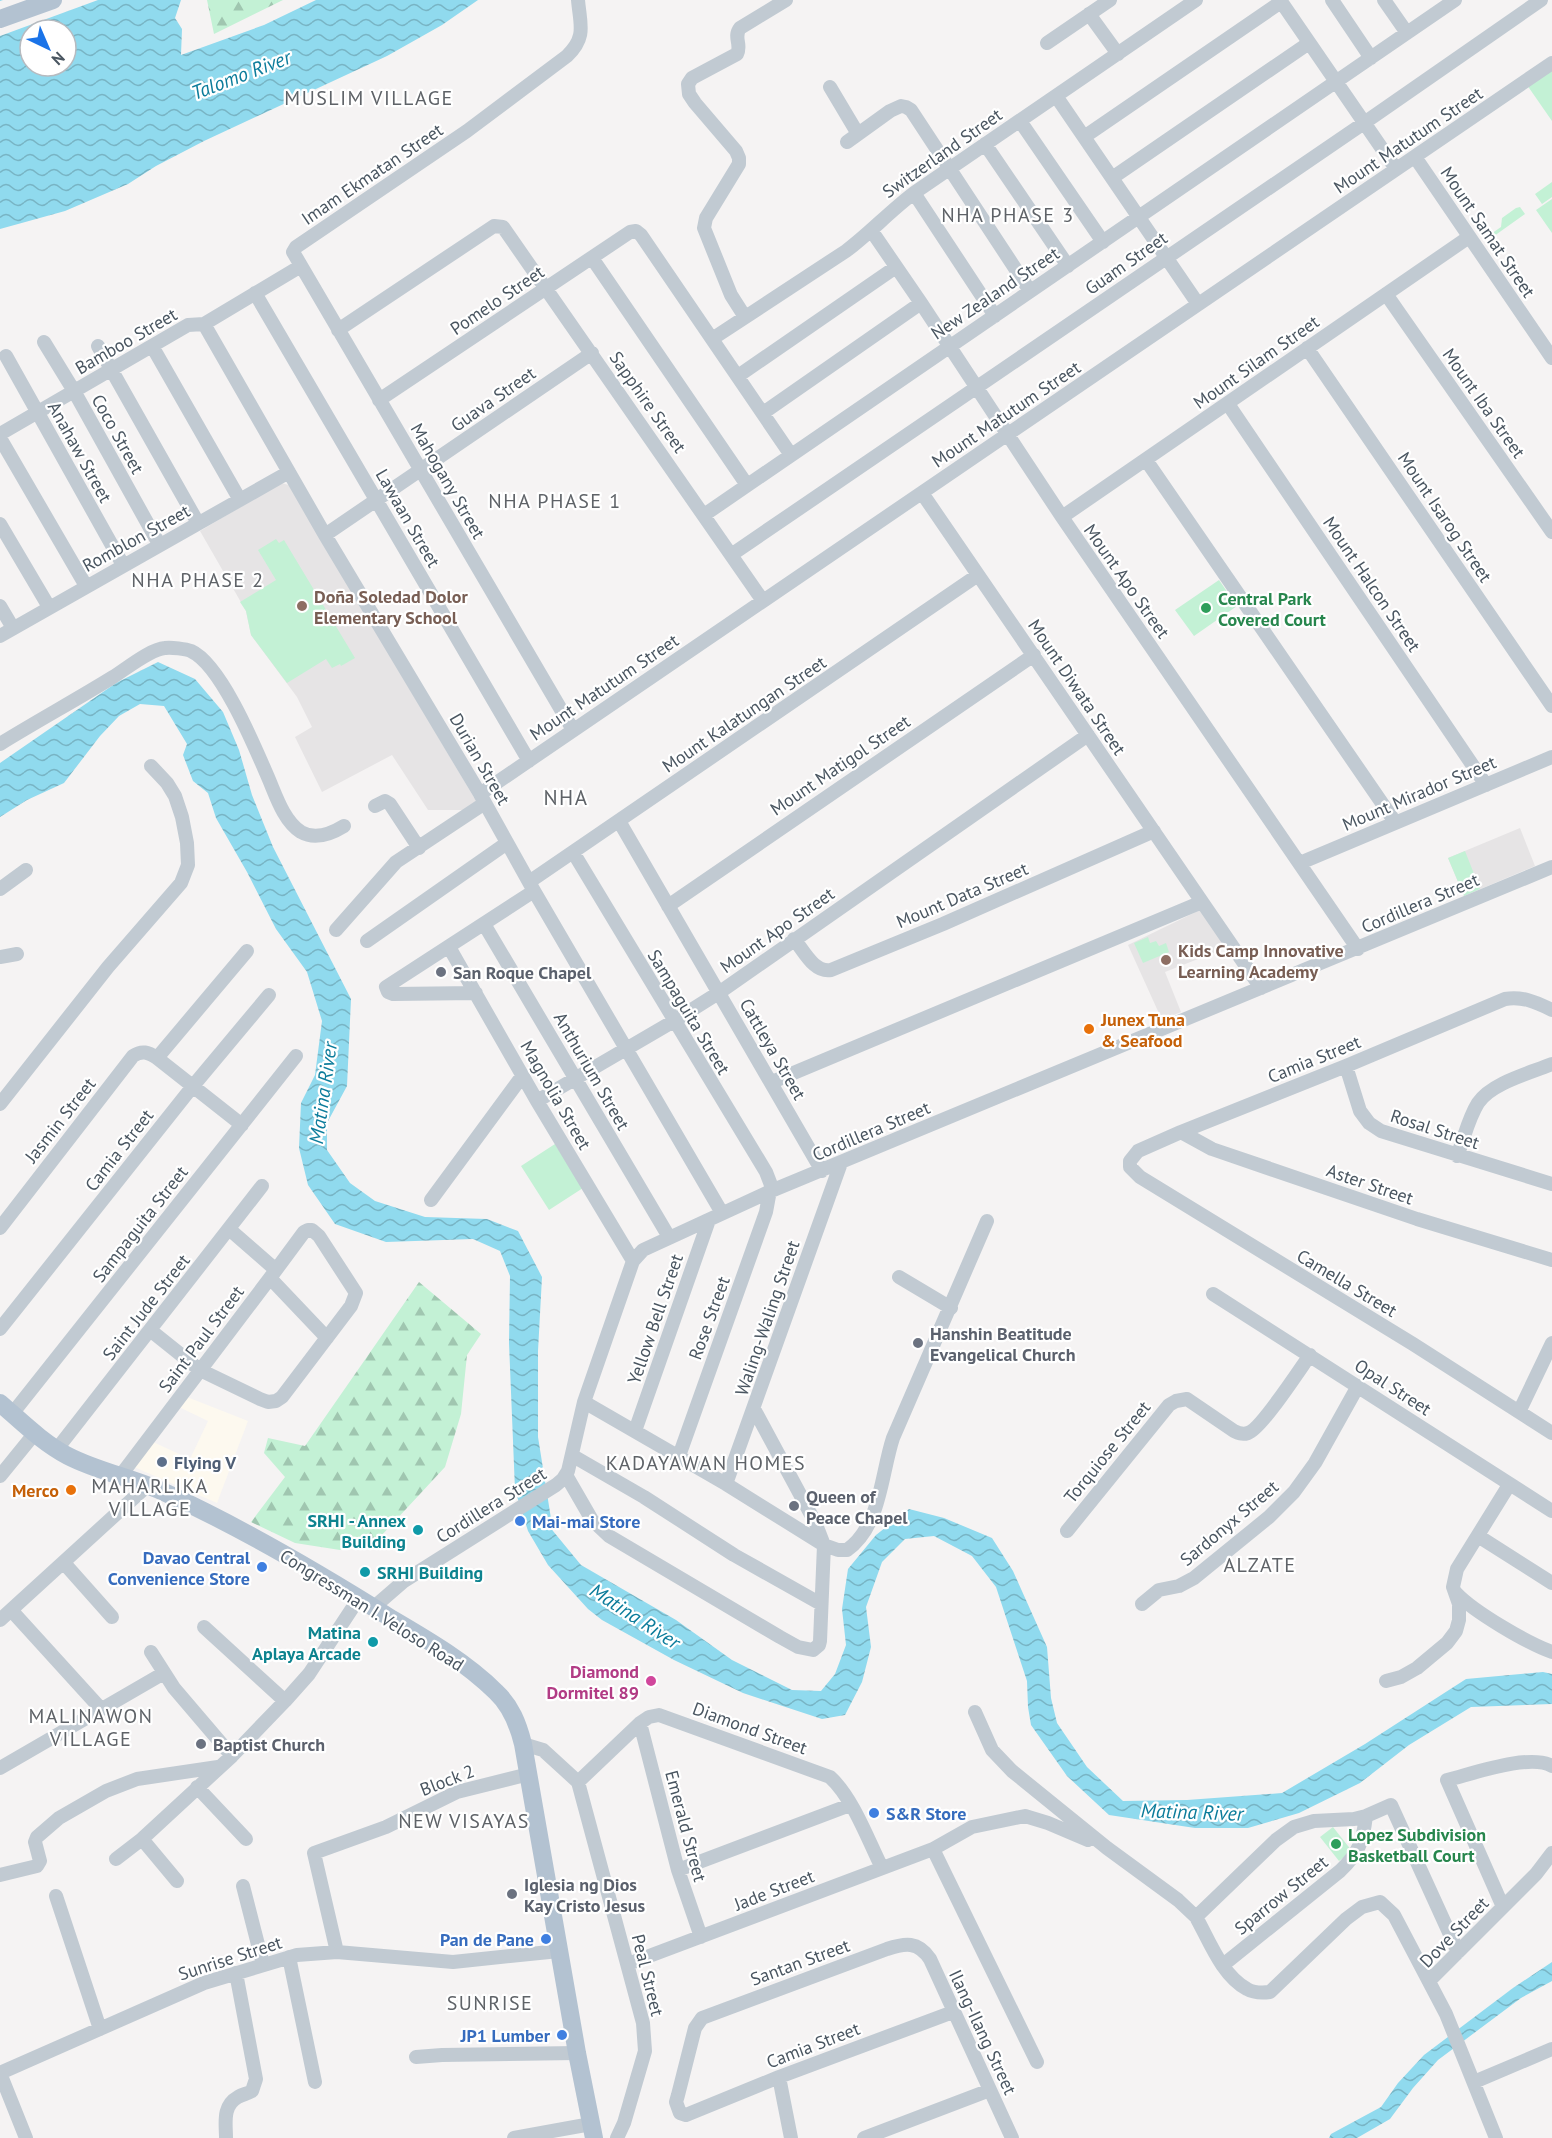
<svg xmlns="http://www.w3.org/2000/svg" width="1552" height="2138" font-family="'PT Sans',sans-serif">
<defs>
<pattern id="forest-firs" width="22" height="20" patternUnits="userSpaceOnUse" patternTransform="scale(1.5)"><rect width="22" height="20" fill="#c3f1d5"/><path d="M5 1l3.5 6h-7zM16 11l3.5 6h-7z" fill="#a0c6b0"/></pattern>
<pattern id="water-waves" width="16" height="10" patternUnits="userSpaceOnUse" patternTransform="scale(1.5)"><rect width="16" height="10" fill="#90daee"/><path d="M0 5q4-4 8 0t8 0" fill="none" stroke="#78b4c4"/></pattern>
</defs>
<rect width="100%" height="100%" fill="#f5f3f3"/>
<path fill="#fdf9ef" d="M187 1397 248 1421 217 1503 134 1467 153 1442 190 1459 208 1421 179 1407Z"/>
<path fill="#e6e4e5" d="M281 483 289 485 479 806 472 810H428L392 755 322 792 295 737 312 727 297 697 251 635 246 611 200 531Z
M1520 828 1535 866 1464 896 1448 858Z
M1202 909 1226 948 1165 972 1181 1012 1162 1020 1128 945Z"/>
<path fill="#c3f1d5" d="M1552 68V121L1527 85Z
M1552 182V197L1542 204 1535 194Z
M1552 199V233L1536 210Z
M1520 207 1525 214 1487 241 1485 238 1501 227 1502 218 1516 208Z
M276 539 279 543 284 540 355 658 341 666 340 664 332 668 326 659 287 683 251 635 246 611 240 602 276 580 258 550Z
M1219 580 1237 606 1194 636 1175 610Z
M1465 851 1480 889 1464 896 1448 858Z
M1148 937 1150 943 1156 941 1159 946 1166 943 1169 952 1143 963 1134 943Z
M555 1144 583 1188 549 1210 521 1166Z
M1333 1827 1352 1851 1339 1861 1320 1837Z"/>
<path fill="url(#forest-firs)" d="M207 0H283L214 34Z
M419 1282 481 1334 467 1355 461 1414 445 1467 381 1536 340 1550 295 1543 251 1522 285 1477 264 1453 268 1438 305 1446Z"/>
<path fill="url(#water-waves)" fill-rule="evenodd" d="M0 0H181L175 18 182 29 181 55 264 25 316 0H478L442 25 387 56 204 141 156 166 128 184 65 211 0 229ZM30 30H66V66H30Z
M158 662 195 679 223 712 239 750 252 795 273 847 351 999 347 1086 327 1123V1150L350 1183 375 1201 425 1217 487 1219 518 1231 542 1277 538 1351V1437L553 1531 581 1565 676 1620 732 1660 792 1690 821 1691 835 1674 846 1645 842 1609 848 1569 876 1535 909 1509 944 1518 992 1538 1013 1571 1047 1647 1051 1698 1057 1723 1087 1767 1123 1801 1187 1800 1282 1793 1365 1744 1466 1679 1543 1672 1552 1674V1704L1471 1707 1409 1745 1360 1783 1299 1813 1248 1828H1195L1109 1815 1067 1776 1031 1725 1028 1707 1027 1681 996 1587 972 1556 934 1536 905 1539 882 1562 866 1607 871 1647 862 1682 845 1715 822 1719 743 1693 674 1660 602 1620 588 1609 548 1565 528 1531 515 1490 509 1343 510 1276 500 1251 473 1239 386 1242 335 1224 308 1185 299 1148 301 1103 315 1075 322 1021 307 972 276 929 247 872 216 818 208 793 193 781 183 755 187 744 164 706 140 704 119 716 100 736 64 783 27 800 0 817V763L116 683Z
M1552 1962V1981L1521 1998 1438 2060 1413 2088 1390 2119 1357 2138H1329L1331 2134 1381 2107 1398 2083 1424 2055 1513 1988Z"/>
<path fill="#f5f3f3" d="M3 0H98L0 36V1Z"/>
<g fill="none" stroke-linecap="round" stroke-linejoin="round">
<path stroke="#c1cad2" stroke-width="14" d="M1280 0 1396 169
M1332 0 1371 58
M1384 0 1407 33
M1089 14 1118 54
M1047 43 1110 0
M830 87 858 134
M1056 96 1198 304
M1020 121 1103 242
M1084 137 1281 2
M847 142 890 111 901 106 906 107 911 110 1030 291
M985 144 1068 266
M1415 157 1552 358
M1112 178 1309 43
M914 193 995 316
M871 230 921 303 1062 517 1358 949
M592 258 747 485
M255 293 529 761
M1386 294 1552 532
M745 317 731 295 704 228 706 218 739 164V158L736 151 695 103 689 94 688 84 692 78 737 54C742 45 733 37 740 28L786 0
M204 324 325 535 480 794 534 891 722 1213
M338 330 494 226 503 227 763 601
M712 339 846 251C870 233 890 211 914 193L1196 0
M44 342 74 391 159 544
M98 346 198 523
M152 346 240 500
M1307 348 1552 706
M6 356 123 565
M738 376 896 267
M379 400 630 232 636 231 641 235 791 455
M1228 404 1486 785
M763 413 921 303
M0 434 188 325 204 324 301 266
M0 438 86 586
M1146 460 1395 822
M922 493 1261 988
M704 515 1455 0
M1062 517 1469 237
M0 524 49 607
M325 535 592 353
M731 555 1364 123 1541 0
M0 606 13 628
M0 636 289 472
M573 730 293 252 296 247 467 131 567 56C587 37 580 24 578 0
M0 744C37 721 76 700 113 677 126 669 150 649 165 648 171 647 186 649 191 651 222 665 257 752 270 782 277 799 285 822 301 832 315 840 331 834 344 826
M480 794 1552 63
M375 806 385 801 390 804 419 848
M619 821 822 1171
M573 852 766 1172 771 1185 766 1212 679 1456
M1300 863 1552 757
M529 882 978 575
M0 889 26 870
M668 906 1034 655
M484 924 669 1237
M336 930 396 862 485 803
M794 939C804 951 814 973 831 970L943 924 1154 831
M367 941 507 843
M449 947 537 1101 633 1261
M0 957 17 954
M476 993 393 994 388 992 386 987 534 891
M1552 1010C1536 1002 1522 996 1505 999L1346 1066 1181 1132 1138 1151 1130 1161V1167L1140 1177 1413 1344 1552 1433
M157 1058 247 951
M1346 1066 1360 1111 1369 1123 1381 1131 1552 1184
M772 1082 1202 902
M537 1101 674 1021 720 992 1088 735
M0 1104 108 967 181 883 188 865 187 843 182 817 175 796 167 783 151 766
M1181 1132 1212 1149 1417 1219 1552 1260
M1457 1156C1464 1139 1468 1119 1478 1103 1491 1083 1530 1073 1552 1064
M431 1200 523 1075
M0 1228 133 1056C142 1050 148 1052 157 1058L242 1125
M229 1229 276 1270
M899 1277 951 1308
M270 1278 327 1338
M1213 1294 1552 1511
M0 1329 193 1086 269 995
M584 1402 726 1484 824 1545 838 1550H847C881 1526 881 1474 893 1438L987 1221
M1519 1412 1552 1343
M12 1414 296 1056
M635 1431 709 1220
M57 1449 262 1186
M573 1456 644 1497 734 1555 821 1604
M121 1475 270 1278 304 1232 308 1230H312L319 1236 356 1293 351 1306 282 1397 276 1401 268 1402 260 1399 200 1370 150 1330
M566 1475 592 1520 609 1536 780 1637 798 1647 813 1650 819 1645 820 1641 824 1545 815 1522 754 1409
M0 1476 35 1433
M726 1484 841 1163
M1067 1531 1169 1405 1176 1401 1187 1399 1234 1431C1238 1433 1242 1435 1248 1433 1261 1429 1300 1369 1310 1355
M1478 1536 1552 1583
M64 1563 112 1617
M1456 1593C1474 1612 1527 1643 1552 1652
M1142 1604 1159 1590 1179 1586 1194 1578 1269 1517 1294 1492 1315 1463 1358 1386
M374 1607 404 1581 556 1485 563 1479 568 1471 584 1402 633 1261 643 1250 771 1191 1552 867
M11 1610 101 1709
M0 1620 148 1485
M204 1627 285 1701
M151 1652 174 1688 232 1756
M1386 1681 1401 1677 1417 1668 1447 1643 1456 1631 1459 1620V1604L1453 1587 1457 1569 1509 1485
M975 1712 992 1750 1012 1771 1107 1848 1178 1900 1196 1917 1276 1840 1294 1827 1314 1821 1354 1819 1366 1816 1391 1805 1458 1952
M640 1723 678 1870 701 1937
M523 1744 543 1750 578 1782 643 2023 645 2051 624 2123 617 2138
M0 1768 164 1673
M578 1782 640 1723 649 1717 659 1715 830 1777C853 1798 868 1840 882 1868
M197 1787 246 1839
M142 1839 177 1881
M933 1849 1037 2062
M116 1859 142 1839 232 1756 285 1701 309 1674 359 1598
M678 1870 850 1805
M0 1875 37 1866 40 1861 35 1842 37 1837 59 1818 106 1791 137 1779 218 1767
M243 1886 263 1964
M56 1896 100 2029
M1503 1907 1447 1780C1472 1774 1530 1753 1552 1766
M1196 1917C1209 1940 1222 1976 1247 1989 1254 1993 1262 1993 1270 1992L1346 1919 1362 1907 1380 1902 1394 1915 1446 2014 1496 2138
M337 1952 314 1853 386 1827 457 1792 529 1774
M289 1957 315 2082
M628 1964 933 1849 972 1827 1025 1816 1048 1823 1088 1840
M1223 1965 1340 1871C1359 1853 1363 1841 1366 1816
M1429 1981 1536 1874 1552 1853
M953 2012 779 2077 686 2115 680 2113 676 2102 678 2095 695 2028 702 2018 887 1949C905 1943 918 1941 930 1959L1012 2138
M416 2057 442 2055 577 2053
M0 2073 204 1983 297 1955 337 1952 453 1962 559 1951
M0 2073 26 2138
M779 2077 791 2138
M1474 2082 1552 2049
M226 2138C226 2123 222 2106 238 2097 243 2094 247 2094 252 2091L256 2079 236 1973
M514 2138 591 2124
M864 2138 990 2090"/>
<path stroke="#b3c2d1" stroke-width="18" d="M0 19 53 0
M0 1403C22 1422 43 1443 68 1456 99 1472 134 1478 166 1493 244 1529 319 1573 392 1619 428 1640 467 1663 496 1692 511 1706 518 1724 523 1744L577 2053 594 2138"/>
</g>
<g fill="#8d6e63" stroke="#fff" stroke-width="2">
<circle cx="302" cy="606" r="6"/>
<circle cx="1166" cy="960" r="6"/>
</g>
<g fill="#2e9e5b" stroke="#fff" stroke-width="2">
<circle cx="1206" cy="608" r="6"/>
<circle cx="1336" cy="1844" r="6"/>
</g>
<g fill="#6b7280" stroke="#fff" stroke-width="2">
<circle cx="441" cy="972" r="6"/>
<circle cx="918" cy="1343" r="6"/>
<circle cx="794" cy="1506" r="6"/>
<circle cx="201" cy="1744" r="6"/>
<circle cx="512" cy="1894" r="6"/>
</g>
<g fill="#e8710a" stroke="#fff" stroke-width="2">
<circle cx="1089" cy="1029" r="6"/>
<circle cx="71" cy="1490" r="6"/>
</g>
<circle fill="#5c6f8a" stroke="#fff" stroke-width="2" cx="162" cy="1462" r="6"/>
<g fill="#3f7fe0" stroke="#fff" stroke-width="2">
<circle cx="520" cy="1521" r="6"/>
<circle cx="262" cy="1567" r="6"/>
<circle cx="874" cy="1813" r="6"/>
<circle cx="546" cy="1939" r="6"/>
<circle cx="562" cy="2035" r="6"/>
</g>
<g fill="#0f9aa8" stroke="#fff" stroke-width="2">
<circle cx="418" cy="1530" r="6"/>
<circle cx="365" cy="1572" r="6"/>
<circle cx="373" cy="1642" r="6"/>
</g>
<circle fill="#d1479c" stroke="#fff" stroke-width="2" cx="651" cy="1681" r="6"/>
<g text-anchor="middle" dominant-baseline="central" stroke-width="4.5" stroke-linejoin="round" paint-order="stroke">
<g font-size="18" fill="#4a5661" stroke="#fff">
<text transform="translate(1408 140) rotate(-34)">Mount Matutum Street</text>
<text transform="translate(942 153) rotate(-35)">Switzerland Street</text>
<text transform="translate(372 174) rotate(-34)">Imam Ekmatan Street</text>
<text transform="translate(1488 232) rotate(56)">Mount Samat Street</text>
<text transform="translate(1126 263) rotate(-35)">Guam Street</text>
<text transform="translate(995 293) rotate(-34)">New Zealand Street</text>
<text transform="translate(497 300) rotate(-34)">Pomelo Street</text>
<text transform="translate(126 341) rotate(-30)">Bamboo Street</text>
<text transform="translate(1256 362) rotate(-35)">Mount Silam Street</text>
<text transform="translate(493 399) rotate(-35)">Guava Street</text>
<text transform="translate(648 402) rotate(55)">Sapphire Street</text>
<text transform="translate(1484 403) rotate(55)">Mount Iba Street</text>
<text transform="translate(1006 414) rotate(-34)">Mount Matutum Street</text>
<text transform="translate(118 434) rotate(61)">Coco Street</text>
<text transform="translate(80 452) rotate(61)">Anahaw Street</text>
<text transform="translate(448 481) rotate(60)">Mahogany Street</text>
<text transform="translate(1445 517) rotate(56)">Mount Isarog Street</text>
<text transform="translate(408 518) rotate(60)">Lawaan Street</text>
<text transform="translate(136 538) rotate(-29)">Romblon Street</text>
<text transform="translate(1127 581) rotate(55)">Mount Apo Street</text>
<text transform="translate(1372 584) rotate(56)">Mount Halcon Street</text>
<text transform="translate(604 687) rotate(-34)">Mount Matutum Street</text>
<text transform="translate(1077 687) rotate(56)">Mount Diwata Street</text>
<text transform="translate(744 714) rotate(-34)">Mount Kalatungan Street</text>
<text transform="translate(480 759) rotate(60)">Durian Street</text>
<text transform="translate(840 765) rotate(-34)">Mount Matigol Street</text>
<text transform="translate(1419 793) rotate(-23)">Mount Mirador Street</text>
<text transform="translate(962 895) rotate(-23)">Mount Data Street</text>
<text transform="translate(1420 903) rotate(-23)">Cordillera Street</text>
<text transform="translate(777 930) rotate(-35)">Mount Apo Street</text>
<text transform="translate(689 1012) rotate(59)">Sampaguita Street</text>
<text transform="translate(773 1049) rotate(60)">Cattleya Street</text>
<text transform="translate(1314 1059) rotate(-22)">Camia Street</text>
<text transform="translate(592 1071) rotate(60)">Anthurium Street</text>
<text transform="translate(556 1095) rotate(60)">Magnolia Street</text>
<text transform="translate(60 1120) rotate(-52)">Jasmin Street</text>
<text transform="translate(1435 1129) rotate(18)">Rosal Street</text>
<text transform="translate(871 1131) rotate(-23)">Cordillera Street</text>
<text transform="translate(119 1150) rotate(-52)">Camia Street</text>
<text transform="translate(1370 1184) rotate(19)">Aster Street</text>
<text transform="translate(140 1224) rotate(-52)">Sampaguita Street</text>
<text transform="translate(1347 1283) rotate(31)">Camella Street</text>
<text transform="translate(146 1307) rotate(-52)">Saint Jude Street</text>
<text transform="translate(709 1318) rotate(-70)">Rose Street</text>
<text transform="translate(767 1318) rotate(-71)">Waling-Waling Street</text>
<text transform="translate(655 1319) rotate(-71)">Yellow Bell Street</text>
<text transform="translate(201 1339) rotate(-53)">Saint Paul Street</text>
<text transform="translate(1393 1387) rotate(33)">Opal Street</text>
<text transform="translate(1107 1452) rotate(-51)">Torquiose Street</text>
<text transform="translate(491 1505) rotate(-32)">Cordillera Street</text>
<text transform="translate(1229 1523) rotate(-40)">Sardonyx Street</text>
<text transform="translate(372 1610) rotate(32)">Congressman I. Veloso Road</text>
<text transform="translate(750 1728) rotate(20)">Diamond Street</text>
<text transform="translate(447 1780) rotate(-21)">Block 2</text>
<text transform="translate(686 1826) rotate(75)">Emerald Street</text>
<text transform="translate(774 1890) rotate(-21)">Jade Street</text>
<text transform="translate(1281 1895) rotate(-39)">Sparrow Street</text>
<text transform="translate(1454 1932) rotate(-46)">Dove Street</text>
<text transform="translate(230 1958) rotate(-18)">Sunrise Street</text>
<text transform="translate(800 1962) rotate(-20)">Santan Street</text>
<text transform="translate(648 1975) rotate(76)">Peal Street</text>
<text transform="translate(983 2032) rotate(65)">Ilang-Ilang Street</text>
<text transform="translate(813 2045) rotate(-21)">Camia Street</text>
</g>
<g font-size="18" font-weight="bold" fill="#785e54" stroke="#fff" text-anchor="start">
<text x="314" y="596">Doña Soledad Dolor<tspan x="314" dy="21">Elementary School</tspan></text>
<text x="1178" y="950">Kids Camp Innovative<tspan x="1178" dy="21">Learning Academy</tspan></text>
</g>
<g font-size="18" font-weight="bold" fill="#27864d" stroke="#fff" text-anchor="start">
<text x="1218" y="598">Central Park<tspan x="1218" dy="21">Covered Court</tspan></text>
<text x="1348" y="1834">Lopez Subdivision<tspan x="1348" dy="21">Basketball Court</tspan></text>
</g>
<g font-size="18" font-weight="bold" fill="#5b616d" stroke="#fff" text-anchor="start">
<text x="453" y="972">San Roque Chapel</text>
<text x="930" y="1333">Hanshin Beatitude<tspan x="930" dy="21">Evangelical Church</tspan></text>
<text x="806" y="1496">Queen of<tspan x="806" dy="21">Peace Chapel</tspan></text>
<text x="213" y="1744">Baptist Church</text>
<text x="524" y="1884">Iglesia ng Dios<tspan x="524" dy="21">Kay Cristo Jesus</tspan></text>
</g>
<g font-size="18" font-weight="bold" fill="#c56008" stroke="#fff" text-anchor="start">
<text x="1101" y="1019">Junex Tuna<tspan x="1101" dy="21">&amp; Seafood</tspan></text>
<text x="59" y="1490" text-anchor="end">Merco</text>
</g>
<g font-size="18" font-weight="bold" fill="#4e5e75" stroke="#fff" text-anchor="start">
<text x="174" y="1462">Flying V</text>
</g>
<g font-size="18" font-weight="bold" fill="#0d838f" stroke="#fff" text-anchor="end">
<text x="406" y="1520">SRHI - Annex<tspan x="406" dy="21">Building</tspan></text>
<text x="377" y="1572" text-anchor="start">SRHI Building</text>
<text x="361" y="1632">Matina<tspan x="361" dy="21">Aplaya Arcade</tspan></text>
</g>
<g font-size="18" font-weight="bold" fill="#366cbe" stroke="#fff" text-anchor="end">
<text x="532" y="1521" text-anchor="start">Mai-mai Store</text>
<text x="250" y="1557">Davao Central<tspan x="250" dy="21">Convenience Store</tspan></text>
<text x="886" y="1813" text-anchor="start">S&amp;R Store</text>
<text x="534" y="1939">Pan de Pane</text>
<text x="550" y="2035">JP1 Lumber</text>
</g>
<g font-size="18" font-weight="bold" fill="#b23c85" stroke="#fff" text-anchor="end">
<text x="639" y="1671">Diamond<tspan x="639" dy="21">Dormitel 89</tspan></text>
</g>
<g font-size="20" font-style="italic" fill="#0c7c9b" stroke="#fff">
<text transform="translate(241 75) rotate(-21)">Talomo River</text>
<text transform="translate(323 1093) rotate(-82)">Matina River</text>
<text transform="translate(635 1616) rotate(33)">Matina River</text>
<text transform="translate(1192 1812) rotate(2)">Matina River</text>
</g>
<g font-size="20" letter-spacing="1.5" fill="#5f6368" stroke="#fff">
<text x="369" y="98">MUSLIM VILLAGE</text>
<text x="1008" y="215">NHA PHASE 3</text>
<text x="555" y="501">NHA PHASE 1</text>
<text x="198" y="580">NHA PHASE 2</text>
<text x="706" y="1463">KADAYAWAN HOMES</text>
<text x="150" y="1486">MAHARLIKA<tspan x="150" dy="23">VILLAGE</tspan></text>
<text x="1260" y="1565">ALZATE</text>
<text x="91" y="1716">MALINAWON<tspan x="91" dy="23">VILLAGE</tspan></text>
<text x="464" y="1821">NEW VISAYAS</text>
<text x="490" y="2003">SUNRISE</text>
</g>
<g font-size="21" letter-spacing="1.5" fill="#5f6368" stroke="#fff">
<text x="566" y="797">NHA</text>
</g>
</g>
<g transform="translate(48 48) rotate(136)"><circle r="28" fill="#ffffff" stroke="#b7bbc0" stroke-width="1.5"/>
<path d="M0-4.5L10 22L0 15L-10 22Z" fill="#1a73e8"/>
<text y="-9" font-size="16" font-weight="bold" text-anchor="middle" fill="#4a5661">N</text>
</g>
</svg>
